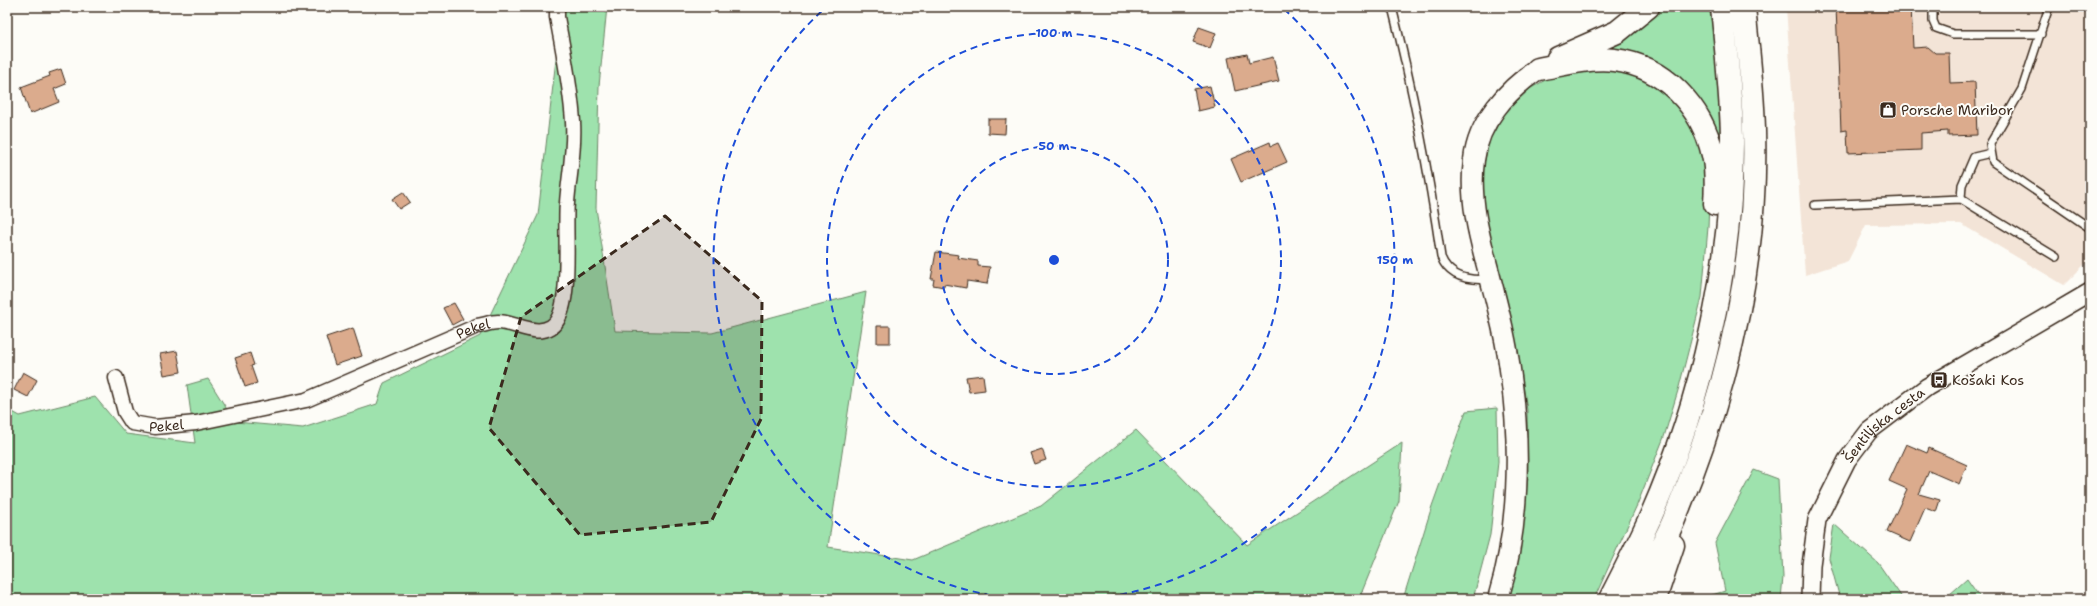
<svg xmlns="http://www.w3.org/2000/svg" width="2097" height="606" font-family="'Shantell Sans',sans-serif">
<rect width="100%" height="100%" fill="#fdfcf7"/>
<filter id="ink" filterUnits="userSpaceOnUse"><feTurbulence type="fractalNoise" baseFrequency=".025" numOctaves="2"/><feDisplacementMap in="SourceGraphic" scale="8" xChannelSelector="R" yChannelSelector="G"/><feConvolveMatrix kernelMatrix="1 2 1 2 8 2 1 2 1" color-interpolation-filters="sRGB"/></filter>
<g filter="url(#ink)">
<path fill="#f3e4d7" d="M1786 7H2090V259L2064 285 1961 224 1866 225 1848 261 1805 275Z"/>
<path fill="#9ee2ad" stroke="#6c8666" d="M562 7H607L599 86 596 208 615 331 712 333 866 292 828 547 913 560 1041 506 1136 430 1247 545 1402 443 1399 501 1359 599H1115L1113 594 1107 599H7V409L20 416 95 397 126 434 195 443 187 385 208 379 235 422 303 428 377 404 384 383 480 336 538 215Z
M1657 7H1709C1718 54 1721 100 1721 147L1696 100 1584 56Z
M1619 68 1665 89 1698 128 1710 182 1708 227 1702 297 1679 387 1664 437 1637 505 1594 599H1508L1517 558 1528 478 1527 410 1517 346 1482 201 1483 167 1490 139 1505 112 1531 88 1558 73Z
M1497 408 1498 462 1490 535 1473 599H1403L1432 506 1466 411Z
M1754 470 1778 479 1783 577 1781 599H1699L1725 591 1715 543Z
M1834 524 1878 563 1903 599H1840L1829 558Z
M1967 579 1981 599H1955L1949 595Z"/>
<path fill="#dbab8d" stroke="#3b2a1e" d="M1836 7H1911L1913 48 1928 47 1935 53H1949L1950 83 1975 82 1977 135 1948 136V131L1921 133V150L1848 153 1847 130 1841 131Z
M1199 27 1216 33 1210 48 1193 42Z
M1247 54 1249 63 1273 57 1279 81 1235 91 1228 58Z
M61 69 66 84 54 89 59 102 30 114 21 87 50 76 49 73Z
M1210 86 1215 107 1198 111 1194 89Z
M988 119H1006L1005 134 988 133Z
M1270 142 1271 146 1278 143 1287 162 1241 182 1231 159Z
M403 192 410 202 399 209 392 199Z
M936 252 959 255 958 258 978 261V266L990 267 987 284 967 281 966 288 944 284V287L933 285 934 279H931Z
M454 303 463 319 452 325 443 308Z
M877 326H890V343H877Z
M353 328 362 356 335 365 326 337Z
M177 351 181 372 164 375 160 354Z
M250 353 254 365 251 366 257 383 245 387 235 358Z
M23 372 37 380 28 397 14 390Z
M983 375 985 390 969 392 966 377Z
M1906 444 1927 453 1929 448 1967 465 1959 484 1929 471 1919 494 1940 500 1936 512 1925 508 1910 542 1887 532 1907 489 1889 481Z
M1042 449 1046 460 1034 464 1030 453Z"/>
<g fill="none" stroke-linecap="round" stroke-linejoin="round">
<g stroke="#3b2a1e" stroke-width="10">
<path id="service" d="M1392 7C1413 90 1429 173 1441 257 1449 277 1469 281 1489 279
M1933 7V21L1936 28 1953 34H2041
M2049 7 2022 89 1990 144 1993 162 2090 228
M1961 199 1962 185 1974 157 1991 153
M1815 205 1961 199 2056 257"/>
</g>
<g stroke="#3b2a1e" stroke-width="17">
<g id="minor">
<path id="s1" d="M116 378 125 412 132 423 155 427 196 423 306 400 477 326C484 325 491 322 498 322 515 322 535 337 551 327 574 313 564 229 567 203 569 175 575 150 573 122 571 87 563 51 557 17V7"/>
</g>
</g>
<g stroke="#3b2a1e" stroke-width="20">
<g id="tertiary">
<path id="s2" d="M1810 599 1811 565 1817 520 1847 460 1869 431 1927 387 2090 292"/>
</g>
</g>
<g stroke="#3b2a1e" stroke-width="23">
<path id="secondary" d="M1498 599C1519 530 1521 448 1511 377 1507 342 1498 308 1489 273 1479 236 1469 199 1474 160 1478 122 1507 90 1538 69"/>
</g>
<g stroke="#3b2a1e" stroke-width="25">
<path id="trunk" d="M1558 58 1617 32 1648 7
M1538 69C1562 65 1589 57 1614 60 1665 66 1702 107 1713 155 1717 171 1716 188 1715 204
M1610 599C1624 572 1638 544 1651 516 1702 400 1733 264 1732 136 1731 93 1726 50 1722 7
M1632 599C1645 572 1664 546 1675 517 1726 395 1758 262 1754 130 1753 89 1748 48 1744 7
M1655 599 1673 545"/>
</g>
<use href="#service" stroke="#fdfcf7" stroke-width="7"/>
<use href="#minor" stroke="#fdfcf7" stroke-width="14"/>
<use href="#tertiary" stroke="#fdfcf7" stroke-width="17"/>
<use href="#secondary" stroke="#fdfcf7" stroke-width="20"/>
<use href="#trunk" stroke="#fdfcf7" stroke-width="22"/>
</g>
</g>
<path fill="#3b2a1e" fill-opacity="0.2" stroke="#3b2a1e" stroke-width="3" stroke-dasharray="8 5" stroke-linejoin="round" d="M665 216 762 301 761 419 711 522 580 535 489 428 521 317Z"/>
<g fill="none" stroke="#1d4ed8" stroke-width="2" stroke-dasharray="7 5">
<circle cx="1054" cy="260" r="114"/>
<circle cx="1054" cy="260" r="227"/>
<path d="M1015 599A341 341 0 0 1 824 9M1284 9A341 341 0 0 1 1093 599"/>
</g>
<defs>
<g id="shop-square" transform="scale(0.9)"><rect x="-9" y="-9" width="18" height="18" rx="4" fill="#3b2a1e" stroke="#fdfcf7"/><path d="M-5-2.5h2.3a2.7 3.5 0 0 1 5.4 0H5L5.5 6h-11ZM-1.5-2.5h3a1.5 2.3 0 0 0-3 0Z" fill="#fff"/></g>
<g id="bus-square" transform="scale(0.9)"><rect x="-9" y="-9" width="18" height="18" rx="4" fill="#3b2a1e" stroke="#fdfcf7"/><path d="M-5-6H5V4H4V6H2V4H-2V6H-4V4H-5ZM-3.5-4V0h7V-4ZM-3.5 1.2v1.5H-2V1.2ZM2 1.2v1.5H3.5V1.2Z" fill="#fff"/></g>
</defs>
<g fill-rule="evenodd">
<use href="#shop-square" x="1888" y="110"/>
<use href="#bus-square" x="1939" y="380"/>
</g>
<g text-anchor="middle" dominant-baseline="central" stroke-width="4" stroke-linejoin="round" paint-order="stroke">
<g font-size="14" fill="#3b2a1e" stroke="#fdfcf7" text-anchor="start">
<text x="1901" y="110">Porsche Maribor</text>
<text x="1952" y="380">Košaki Kos</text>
</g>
<g font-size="14" fill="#3b2a1e" stroke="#fdfcf7">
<text stroke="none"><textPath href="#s1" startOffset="407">Pekel</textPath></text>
<text stroke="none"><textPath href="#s1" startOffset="83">Pekel</textPath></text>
<text stroke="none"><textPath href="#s2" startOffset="198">Šentiljska cesta</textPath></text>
</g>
</g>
<circle cx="1054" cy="260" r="6" fill="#1d4ed8" stroke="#fdfcf7" stroke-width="2"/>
<g font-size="12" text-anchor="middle" font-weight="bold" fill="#1d4ed8" stroke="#fdfcf7" stroke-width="4" stroke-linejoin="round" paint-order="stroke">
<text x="1054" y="37">100 m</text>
<text x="1054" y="150">50 m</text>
<text x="1395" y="264">150 m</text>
</g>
<rect width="2097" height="606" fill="none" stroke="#fdfcf7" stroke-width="24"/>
<rect x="12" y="12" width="2073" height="582" fill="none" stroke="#3b2a1e" stroke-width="1.5" filter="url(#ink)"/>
</svg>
